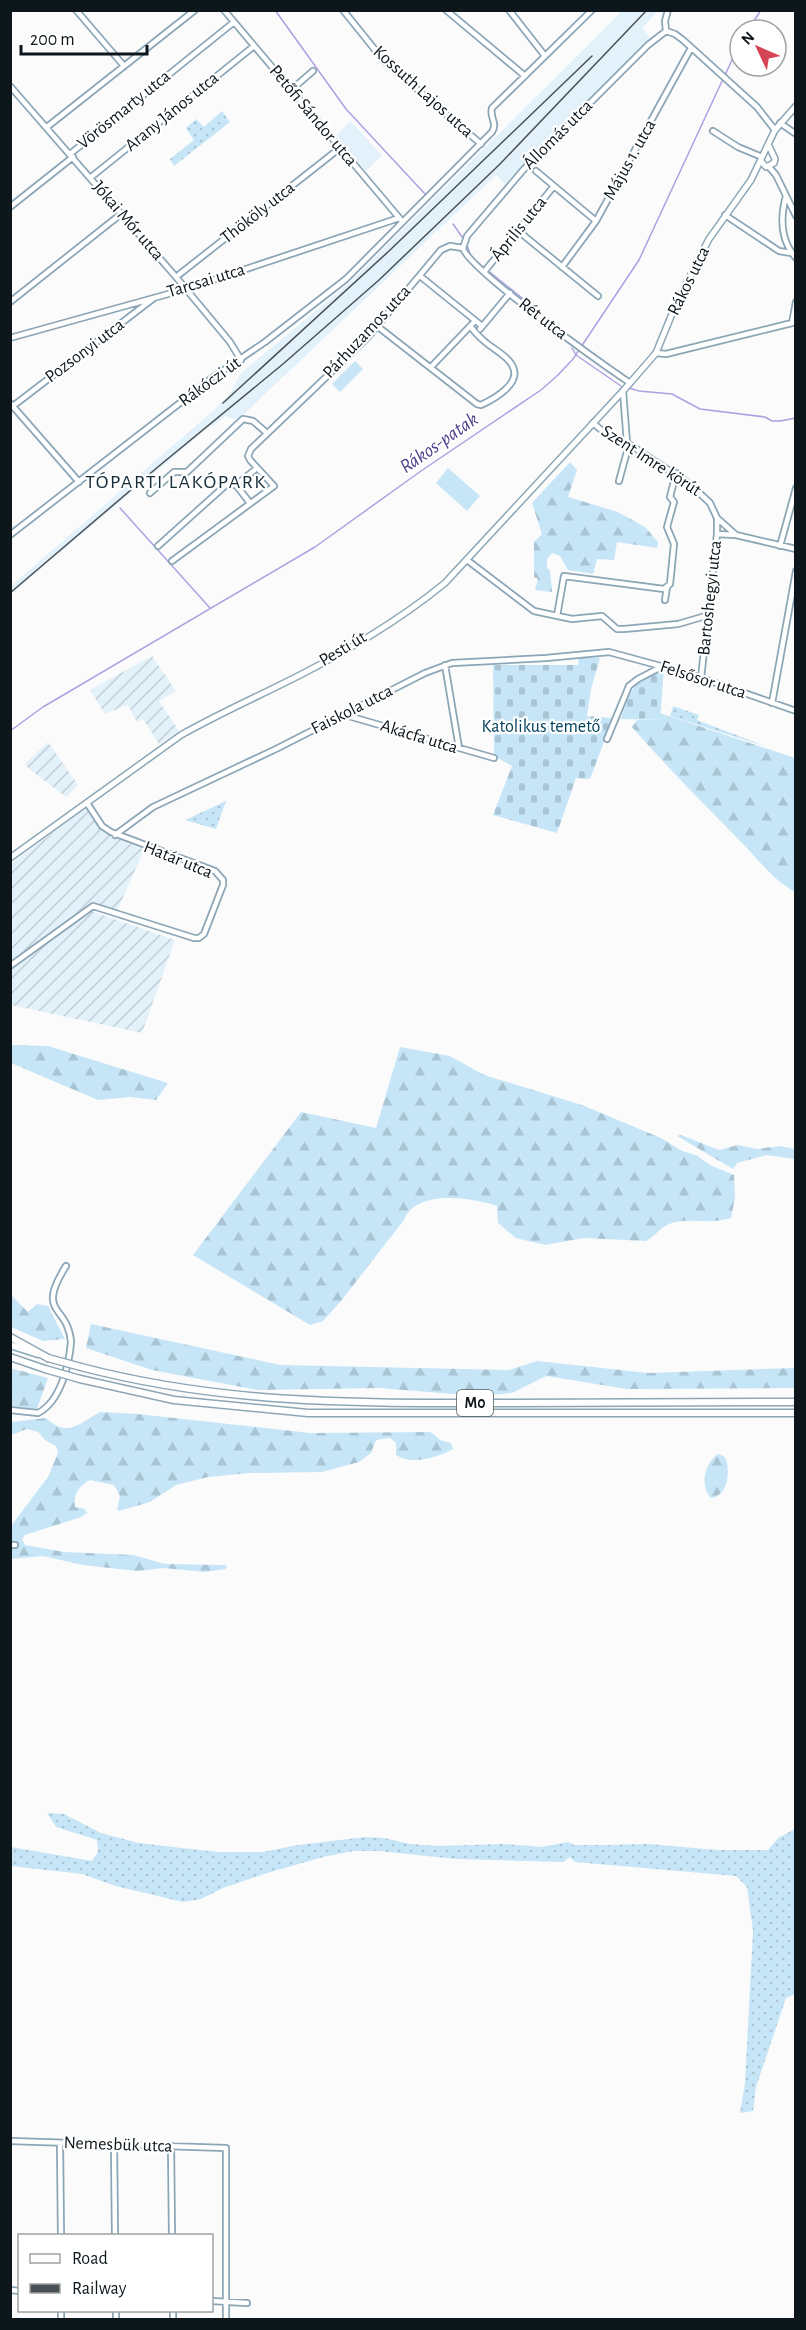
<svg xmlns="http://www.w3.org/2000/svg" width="806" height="2330" font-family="'Alegreya Sans',sans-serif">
<defs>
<pattern id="industrial-furrows" width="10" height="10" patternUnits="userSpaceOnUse" patternTransform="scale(1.5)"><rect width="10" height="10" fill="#e3f1fa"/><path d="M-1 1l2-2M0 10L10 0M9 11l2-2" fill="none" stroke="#c2ced6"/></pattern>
<pattern id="grass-dots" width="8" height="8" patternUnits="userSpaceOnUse" patternTransform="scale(1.5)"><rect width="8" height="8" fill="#c6e6f8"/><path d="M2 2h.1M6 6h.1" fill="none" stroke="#a9c5d4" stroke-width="1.8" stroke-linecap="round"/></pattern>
<pattern id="forest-firs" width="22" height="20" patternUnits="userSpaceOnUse" patternTransform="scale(1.5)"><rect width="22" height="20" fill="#c6e6f8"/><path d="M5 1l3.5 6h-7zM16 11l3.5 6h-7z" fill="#a9c5d4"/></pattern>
<pattern id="cemetery-stones" width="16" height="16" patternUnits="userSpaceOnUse" patternTransform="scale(1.5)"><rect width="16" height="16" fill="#c6e6f8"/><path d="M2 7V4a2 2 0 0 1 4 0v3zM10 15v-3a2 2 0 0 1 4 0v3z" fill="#a9c5d4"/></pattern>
</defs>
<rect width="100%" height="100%" fill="#fbfbfb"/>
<path fill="#e3f1fa" d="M622 11H658L642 28 650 37 505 184 496 175 242 416 234 419 225 416 213 426 211 425 11 594V586L214 410 229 395 241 373 349 283Z
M350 121 382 155 366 171 336 137Z"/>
<path fill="url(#industrial-furrows)" d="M152 656 176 691 159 701 179 731 159 744 143 719 137 722 128 705 105 714 90 690Z
M48 742 78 785 66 797 29 769 25 764Z
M87 807 98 825 106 833 144 850 117 911 91 902 11 963V864Z
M91 911 175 940 142 1033 11 1005V970Z"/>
<path fill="url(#grass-dots)" d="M222 111 230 122 174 166 170 159 194 140 186 128 196 119 204 127Z
M673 706 699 715 697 720 767 747 670 716Z
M226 801 216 829 185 820Z
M47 1813 64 1814 101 1833 138 1843 218 1852H263L298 1845 365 1837 384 1838 410 1844 439 1846 504 1844 542 1847 568 1842 574 1845H604L649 1844 718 1850H768L778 1838 795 1829V1994L786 1998 756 2087 753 2111 740 2113 745 2083 753 1931 747 1887 736 1876 575 1862 570 1857 563 1862 456 1859 379 1851H354L323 1857 264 1874 223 1888 201 1899 183 1902 116 1886 82 1874 11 1866V1847L92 1861 98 1852 97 1840 56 1827Z"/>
<path fill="url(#forest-firs)" d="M570 462 577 470 568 497 618 512 645 527 658 542 657 548 617 542 614 560 597 559 593 574 568 570 560 556 552 553 547 559V568L550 570 552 592 535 590 538 579 534 577V542L542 534 532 503Z
M660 713 795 758V892C770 878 758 858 738 839 702 802 666 766 632 727L637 720H659Z
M11 1045 48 1046 168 1083 156 1100 130 1097 98 1100 11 1063Z
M400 1047 450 1056 484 1075 582 1105 661 1138 682 1151 696 1155 710 1165 734 1175 735 1197 731 1218C709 1225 689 1217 669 1224 661 1227 654 1237 646 1241L584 1238 545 1245 516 1238 498 1223 497 1206C471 1197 416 1189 404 1220L341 1301 323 1321 310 1325 193 1255 301 1112 376 1128Z
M681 1135 719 1150 738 1145 757 1149 780 1146 795 1149V1159L767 1155 737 1163 733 1169 677 1136Z
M11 1295 28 1312 37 1304 48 1306 65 1339 43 1341 11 1327Z
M91 1324 280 1365 509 1370 537 1361 648 1373 795 1368V1388L627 1389 546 1376 512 1393 478 1396 379 1388 257 1390 152 1370 86 1348Z
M10 1368 48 1378 37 1409 11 1406Z
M100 1412 138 1414 310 1433 431 1432 440 1440 451 1443 453 1449C439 1457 411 1466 396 1455V1443L390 1438 376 1440 371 1453 359 1462 322 1472 250 1473 208 1477 176 1485 150 1502 119 1511 117 1509 120 1496 114 1485 90 1480C79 1486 73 1494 75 1507L85 1509 87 1513 81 1517 25 1535 22 1539 25 1545 64 1552 133 1555 165 1564 225 1565 227 1567 225 1569 205 1572 164 1568 137 1571 83 1565 43 1556 11 1559V1526L48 1477 58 1453 56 1446 45 1440 38 1432 27 1429 11 1435V1422L46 1418C68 1438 78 1424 100 1412Z
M718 1454 725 1457C731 1471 728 1496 711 1498 699 1485 705 1463 718 1454Z"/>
<path fill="url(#cemetery-stones)" d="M579 656 600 658 591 689 587 716 613 718 590 779 576 778 557 833 493 815 512 766 494 756 493 665H578Z
M664 669 660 720 621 719C629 693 635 677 664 669Z"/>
<path fill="#c6e6f8" d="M355 361 363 369 340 392 332 384Z
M448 468 480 496 467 511 436 483Z"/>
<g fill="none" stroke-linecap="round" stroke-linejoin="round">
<path stroke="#aca1e2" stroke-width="1.5" d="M275 10 346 109 425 194
M748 30 761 10
M725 75 740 43
M453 224 465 241
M467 245 471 257 563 331
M572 348 576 355 621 386
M629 388 639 391 672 394 700 409 765 417 772 421H780L796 418
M120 508 210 608
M10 731 43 707 315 547 421 471 541 390 558 375 573 359 639 260 723 79"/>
<g stroke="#8ca6b6" stroke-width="8">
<path id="minor" d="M76 10 124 66
M224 10 401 220
M343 10 384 61 481 144
M446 10 525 76
M509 10 545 56
M666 31 675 34 683 40 757 107 775 130
M666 31 665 21 668 10
M10 86 176 277 230 342 241 360
M291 90 313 71
M780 123 796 134
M47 127 195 10
M713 131 738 147 762 157
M70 154 234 22
M769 167 776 175 796 216
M536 171 596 221
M90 178 254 46
M786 196C780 218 780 240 796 258
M10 207 73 157
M725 215 779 251 791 253
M517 230 598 296
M463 248 467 236 524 169 648 45 666 31
M463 248C468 269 605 366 630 383
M562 267 596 221 691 48
M484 272 554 186
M420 276 482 326
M176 277 340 148
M10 302 121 214
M792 323 796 302
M377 326 477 404 481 405C494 399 523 383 512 365 507 355 491 348 483 340 478 336 474 331 470 326
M480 329 510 293
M10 338 186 289 399 218
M656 353 666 354 796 322
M431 367 475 321
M623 391 627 443
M10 403 79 482
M13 406 154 298
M593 423 612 439 627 443 690 484 710 503 717 518 736 535 796 549
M619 481 629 444
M236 485 250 503
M150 493 174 472H187L243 419 253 421 267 433
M717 534 735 535
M10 535 212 378 265 342 346 279 492 132C498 123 489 117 492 108L592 10
M158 546 226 485H236L257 468
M780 546 796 488
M467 560 534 611 572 619 602 616 617 629H624L678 624 709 615
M172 561 274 486 250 460 248 456 251 449 368 337 441 250 450 246 463 248
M665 600 667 587
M557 616 564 576 664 589 670 584 674 544 667 527 674 502 670 497 676 473
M445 665 459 748
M701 678 717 534V518
M772 703 796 571
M345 715 494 758
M607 739 629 686 638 679 661 667
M115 835 153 807 276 749 425 673 452 663 546 658 609 652 690 674 796 711
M10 966 93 906 194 938H199L204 934 223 885V880L215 871 111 832 102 826 87 803
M10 1410 38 1413C60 1402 69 1366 71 1342 68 1304 35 1315 66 1266
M10 1545H15
M10 2141 226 2148V2320
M60 2143 61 2236
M114 2144 115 2236
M171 2146 172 2236
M10 2290 20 2291
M212 2301 247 2303
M61 2320V2310
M116 2320V2310
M173 2320V2310"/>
</g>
<g stroke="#8ca6b6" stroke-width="8">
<path id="major" d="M761 161 766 167 774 163 775 159 769 146
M10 858 181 735C211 718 241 704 272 689 330 661 395 624 445 583L623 391 656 353 676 304 709 239 751 180 775 130 796 106"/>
</g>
<g stroke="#8ca6b6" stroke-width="9">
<path id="highway" d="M10 1337 48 1358
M10 1345 38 1354
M10 1357 45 1369
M81 1367C218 1403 345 1403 486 1403 589 1402 692 1402 796 1402
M80 1379 174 1400 308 1413H796"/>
</g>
<use href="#minor" stroke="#fff" stroke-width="4.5"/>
<use href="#major" stroke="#fff" stroke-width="5"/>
<use href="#highway" stroke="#fff" stroke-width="6"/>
<path stroke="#4a5155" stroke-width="1.5" d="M223 403 389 251 592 56
M10 593 159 466 283 364 379 280 500 164 647 10"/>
<g stroke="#8ca6b6" stroke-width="9" stroke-linecap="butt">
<path id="highway-bridge" d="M48 1358 81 1367
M45 1369 80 1379"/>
</g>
<use href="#highway-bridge" stroke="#fff" stroke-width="6"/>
</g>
<g text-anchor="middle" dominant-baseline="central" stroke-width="4.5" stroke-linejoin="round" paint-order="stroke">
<rect fill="#fff" stroke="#555c5f" stroke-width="1.5" x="457" y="1390" width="36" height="26" rx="4.5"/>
<g font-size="16" font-weight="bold" fill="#0c161b">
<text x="475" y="1403">M0</text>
</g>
<g font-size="18" fill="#0c161b" stroke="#fff">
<text transform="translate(423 92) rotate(42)">Kossuth Lajos utca</text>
<text transform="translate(124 110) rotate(-39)">Vörösmarty utca</text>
<text transform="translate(172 112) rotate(-39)">Arany János utca</text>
<text transform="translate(313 116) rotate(50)">Petőfi Sándor utca</text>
<text transform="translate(558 135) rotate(-45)">Állomás utca</text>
<text transform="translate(630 160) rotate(-61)">Május 1. utca</text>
<text transform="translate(258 213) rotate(-38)">Thököly utca</text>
<text transform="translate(128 221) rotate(49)">Jókai Mór utca</text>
<text transform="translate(519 229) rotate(-51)">Április utca</text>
<text transform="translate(206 281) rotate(-17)">Tarcsai utca</text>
<text transform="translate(689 281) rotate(-64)">Rákos utca</text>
<text transform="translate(543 319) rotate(38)">Rét utca</text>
<text transform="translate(367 332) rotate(-47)">Párhuzamos utca</text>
<text transform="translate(85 351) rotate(-37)">Pozsonyi utca</text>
<text transform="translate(210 382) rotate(-36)">Rákóczi út</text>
<text transform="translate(651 461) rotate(33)">Szent Imre körút</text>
<text transform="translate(710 598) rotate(-84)">Bartoshegyi utca</text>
<text transform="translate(343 649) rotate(-31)">Pesti út</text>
<text transform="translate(703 680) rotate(18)">Felsősor utca</text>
<text transform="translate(352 710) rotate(-27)">Faiskola utca</text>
<text transform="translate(419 737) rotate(17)">Akácfa utca</text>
<text transform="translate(178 860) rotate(22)">Határ utca</text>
<text transform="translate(118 2145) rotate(2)">Nemesbük utca</text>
</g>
<g font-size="18" fill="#00415c" stroke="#fff">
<text x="541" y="727">Katolikus temető</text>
</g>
<g font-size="20" font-style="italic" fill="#52408d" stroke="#fff">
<text transform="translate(439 443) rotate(-35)">Rákos-patak</text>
</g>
<g font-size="20" letter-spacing="1.5" fill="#162d3a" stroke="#fff">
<text x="176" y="482">TÓPARTI LAKÓPARK</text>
</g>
</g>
<rect width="806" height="2330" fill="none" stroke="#0c161b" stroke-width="24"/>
<rect x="18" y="2234" width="195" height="78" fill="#ffffff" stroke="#9ea2a4" stroke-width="1.5"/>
<rect x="30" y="2254" width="30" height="9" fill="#ffffff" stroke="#9ea2a4" stroke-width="1.5"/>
<text x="72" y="2264" font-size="18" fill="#0c161b">Road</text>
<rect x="30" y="2284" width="30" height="9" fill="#4a5155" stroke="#9ea2a4" stroke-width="1.5"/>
<text x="72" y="2294" font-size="18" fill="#0c161b">Railway</text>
<g transform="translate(758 48) rotate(314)"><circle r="28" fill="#ffffff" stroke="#9ea2a4" stroke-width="1.5"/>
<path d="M0-4.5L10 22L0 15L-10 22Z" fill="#d64557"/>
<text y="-9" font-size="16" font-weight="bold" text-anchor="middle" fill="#0c161b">N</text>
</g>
<path d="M21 45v9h126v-9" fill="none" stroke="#0c161b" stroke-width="3"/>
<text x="30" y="45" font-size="18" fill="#0c161b" stroke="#ffffff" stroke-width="4.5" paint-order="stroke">200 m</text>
</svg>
